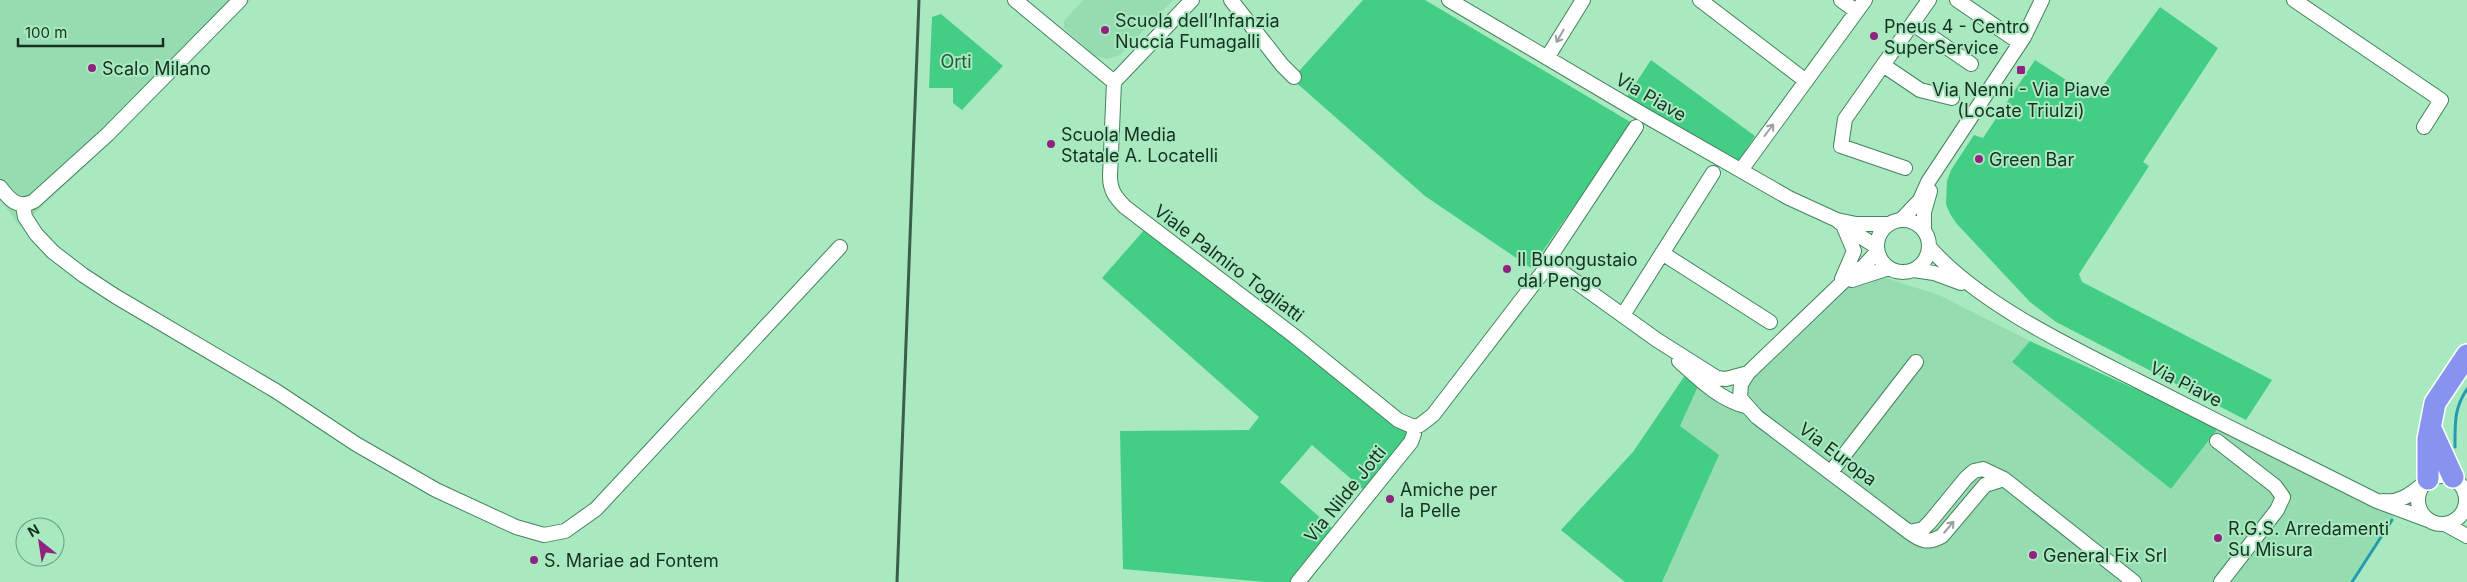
<svg xmlns="http://www.w3.org/2000/svg" width="2467" height="582" font-family="Inter,sans-serif">
<rect width="100%" height="100%" fill="#a8e9c0"/>
<path fill="#95ddb1" d="M0 0H251L117 136 20 227 0 199Z
M1083 0H1173L1120 55 1107 59 1095 56 1064 28V21Z
M1857 259 1889 279 1939 295 2030 341 2013 362 2171 489 2219 427 2397 511 2350 582H1625L1561 530 1633 452 1689 370 1730 400Z"/>
<path fill="#44cd85" d="M1363 0H1425L1632 123 1531 268 1425 196 1292 79Z
M2160 7 2218 48 2143 162 2149 166 2079 274 2082 282 2272 380 2246 420 2056 322 2030 302 1957 224 1950 214 1946 204 1947 181 1951 170 1974 135 1983 138 2035 60 2094 98Z
M941 14 1003 66 962 110 953 103V88H929L932 17Z
M1651 60 1755 136 1739 161 1626 98Z
M1145 229 1408 429 1407 440 1365 491 1312 445 1280 482 1334 530 1292 582H1265L1123 569 1120 431 1249 430 1259 417 1102 278Z
M2030 341 2219 427 2171 489 2012 362Z
M1686 374 1699 384 1680 426 1719 455 1662 582H1625L1561 530 1633 452Z"/>
<g fill="none" stroke-linecap="round" stroke-linejoin="round">
<path stroke="#279bae" stroke-width="3" d="M2455 447C2455 424 2454 408 2467 389
M2352 582 2392 520"/>
<g stroke="#45835e" stroke-width="16">
<path id="minor" d="M1015 0 1114 82
M1231 0 1282 65 1294 77
M1449 0 1644 115 1789 198 1837 220 1856 224H1888
M1700 0 1806 81
M1841 0 1856 11
M1957 0 2020 43
M2294 0 2441 100 2424 127
M1913 24 1971 64
M1547 58 1583 0
M1883 65 1920 90 1952 98
M1114 82 1110 176C1110 190 1115 197 1125 207L1293 335 1398 420 1414 427
M1114 82 1192 0
M1905 168 1841 146 1845 119 1929 0
M1741 170 1865 0
M0 187C9 199 18 210 34 201L108 134 240 0
M23 205 25 217 36 234 53 252 83 275 115 296 276 391 356 444 436 490 516 527 544 535 565 531 596 509 840 247
M1902 219 1920 200 1928 182 2024 37 2042 0
M1877 246a26 26 0 1 1 52 0a26 26 0 1 1-52 0Z
M1837 220 1843 225 1854 251 1842 279
M1844 226 1877 247
M1924 229V212L1930 191
M1930 248C1980 304 2069 346 2136 380 2216 421 2297 461 2377 501L2428 520
M1877 252 1863 267 1850 275 1748 373 1741 384 1740 398 1757 417 1909 532C1921 541 1928 544 1942 536L1985 485 2004 479
M1662 253 1770 322
M1551 269 1565 274 1657 340 1717 378 1726 379 1748 373
M1551 269 1550 257 1636 127
M1914 270 1934 273 1961 283
M1852 280 1889 268
M1623 315 1713 173
M1679 361C1699 379 1719 399 1745 406
M1414 427 1420 425 1433 415 1542 273 1551 269
M2217 441 2275 486 2283 497 2277 510 2221 582
M1831 472 1916 362
M2418 500a24 24 0 1 1 48 0a24 24 0 1 1-48 0Z
M2383 501C2399 503 2410 495 2422 485
M2445 524 2467 536
M1909 532 1923 529 1930 522 1966 478 1974 471 1983 469 2004 479 2134 582
M1298 582 1411 442 1414 434V427"/>
</g>
<g stroke="#fff" stroke-width="24">
<path id="highway" d="M2432 431 2453 477
M2428 479V439L2435 403 2467 355"/>
</g>
<use href="#minor" stroke="#fff" stroke-width="14"/>
<use href="#highway" stroke="#8794ef" stroke-width="21"/>
<path stroke="#3a5e49" stroke-width="3" d="M897 582 919 0"/>
</g>
<defs><path id="oneway-shaft" d="M-6 0H5M1.5-3L5.5 0L1.5 3" fill="none" stroke-width="1.6" stroke-linecap="round" stroke-linejoin="round" transform="scale(1.25)"/></defs>
<g stroke="#96a29b">
<use href="#oneway-shaft" transform="translate(1560 36) rotate(120)"/>
<use href="#oneway-shaft" transform="translate(1769 130) rotate(-53)"/>
<use href="#oneway-shaft" transform="translate(1949 527) rotate(-50)"/>
</g>
<g fill="#932180" stroke="#a8e9c0" stroke-width="2">
<circle cx="1105" cy="30" r="5"/>
<circle cx="1874" cy="36" r="5"/>
<circle cx="92" cy="68" r="5"/>
<rect x="2016" y="65" width="10" height="10" rx="2.5"/>
<circle cx="1051" cy="144" r="5"/>
<circle cx="1979" cy="159" r="5"/>
<circle cx="1507" cy="269" r="5"/>
<circle cx="1390" cy="499" r="5"/>
<circle cx="2218" cy="538" r="5"/>
<circle cx="2033" cy="555" r="5"/>
<circle cx="534" cy="560" r="5"/>
</g>
<g text-anchor="middle" dominant-baseline="central" stroke-width="4" stroke-linejoin="round" paint-order="stroke">
<g font-size="18" fill="#163021" stroke="#a8e9c0" text-anchor="start">
<text x="1115" y="20">Scuola dell’Infanzia<tspan x="1115" dy="21">Nuccia Fumagalli</tspan></text>
<text x="1884" y="26">Pneus 4 - Centro<tspan x="1884" dy="21">SuperService</tspan></text>
<text x="102" y="68">Scalo Milano</text>
<text x="2021" y="89" text-anchor="middle">Via Nenni - Via Piave<tspan x="2021" dy="21">(Locate Triulzi)</tspan></text>
<text x="1061" y="134">Scuola Media<tspan x="1061" dy="21">Statale A. Locatelli</tspan></text>
<text x="1989" y="159">Green Bar</text>
<text x="1517" y="259">Il Buongustaio<tspan x="1517" dy="21">dal Pengo</tspan></text>
<text x="1400" y="489">Amiche per<tspan x="1400" dy="21">la Pelle</tspan></text>
<text x="2228" y="528">R.G.S. Arredamenti<tspan x="2228" dy="21">Su Misura</tspan></text>
<text x="2043" y="555">General Fix Srl</text>
<text x="544" y="560">S. Mariae ad Fontem</text>
</g>
<g font-size="18" fill="#255a3c" stroke="#a8e9c0">
<text x="956" y="61">Orti</text>
</g>
<g font-size="18" fill="#163021" stroke="#a8e9c0">
<text transform="translate(1651 97) rotate(30)">Via Piave</text>
<text transform="translate(1229 263) rotate(37)">Viale Palmiro Togliatti</text>
<text transform="translate(2186 384) rotate(27)">Via Piave</text>
<text transform="translate(1838 454) rotate(37)">Via Europa</text>
<text transform="translate(1345 494) rotate(-51)">Via Nilde Jotti</text>
</g>
</g>
<g transform="translate(40 542) rotate(330)"><circle r="24" fill="#a8e9c0" stroke="#6e9f80"/>
<path d="M0-4L9 19L0 12L-9 19Z" fill="#932180"/>
<text y="-8" font-size="14" font-weight="bold" text-anchor="middle" fill="#163021">N</text>
</g>
<path d="M18 38v8h145v-8" fill="none" stroke="#163021" stroke-width="2.5"/>
<text x="25" y="38" font-size="15" fill="#163021" stroke="#a8e9c0" stroke-width="4" paint-order="stroke">100 m</text>
</svg>
